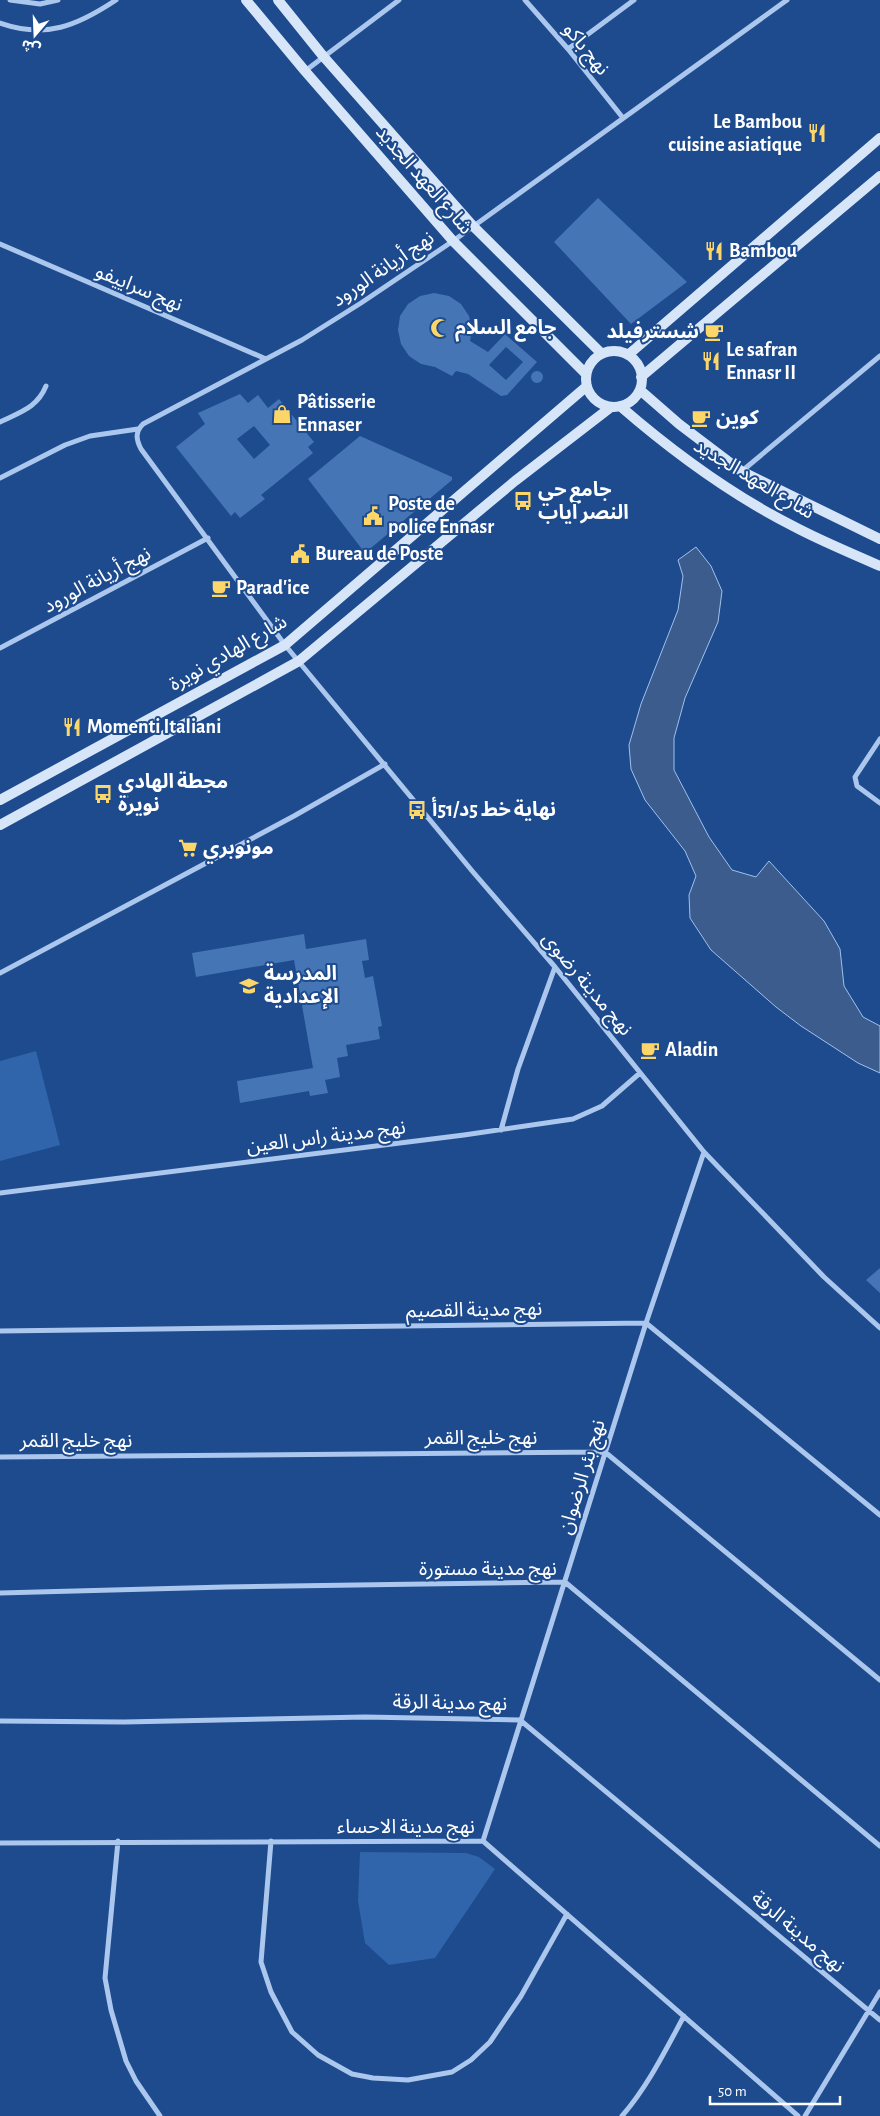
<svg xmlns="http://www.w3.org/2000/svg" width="880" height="2116" font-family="'Alegreya Sans','Noto Sans Arabic',sans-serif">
<rect width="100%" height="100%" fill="#1d4b8e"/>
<path fill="#3065ab" d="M36 1051 60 1145 0 1161V1061Z
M360 1852 466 1853 479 1857 495 1869 435 1958 389 1965 365 1943 358 1901Z"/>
<path fill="#3b5c8d" stroke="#9ec2ef" d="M696 547 711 566 722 591 718 622 685 698 674 738V770L709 837 732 870 756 877 769 861 824 921 840 949 844 986 863 1017 880 1026V1073L858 1063 801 1026 776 1007 711 950 690 918 689 895 696 876 685 851 645 800 631 769 629 745 641 704 678 610 683 576 678 560Z"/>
<path fill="#4575b5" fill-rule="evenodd" d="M598 198 687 282 631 324 554 242Z
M434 293 449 296 461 304 469 316 472 330 470 341 488 352 505 334 537 362 507 395 501 396 468 374 456 371 452 376 435 367 421 364 409 356 401 344 398 330 400 316 408 304 420 296ZM506 347 523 362 506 380 489 365Z
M531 377a6 6 0 1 1 12 0a6 6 0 1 1-12 0Z
M240 394 248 403 258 395 268 408 279 399 314 442 308 447 313 453 261 495 265 499 240 518 235 512 231 516 176 447 205 424 198 413ZM254 426 270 445 254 459 237 439Z
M360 436 452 477V480L365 553 308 479Z
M304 934 306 949 366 939 369 960 362 961 365 978 373 976 382 1026 378 1027 380 1039 346 1045 348 1056 337 1058 340 1077 325 1080 328 1093 310 1096 309 1091 240 1103 237 1081 313 1068 294 960 196 977 192 953Z
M880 1268V1293L866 1280Z"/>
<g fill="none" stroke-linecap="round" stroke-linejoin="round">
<path stroke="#abc7ed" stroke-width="5" d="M10 0 40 4 58 0
M525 0 568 49 623 118
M787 0 453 241 361 303 302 340 143 424C135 432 136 439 141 449L285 645 473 872 555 967 704 1152 824 1277 880 1328
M0 23C46 39 77 26 116 0
M568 49 634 0
M305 71 399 0
M0 244 266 359
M0 422C20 412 37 408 46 386
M742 471 880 356
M0 478 65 445 90 436 138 429
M0 648 208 538
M880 739 855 777 857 786 880 803
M0 973 294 816 385 764
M501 1130 518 1069 555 967
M0 1193 464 1135 573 1119 602 1106 640 1073
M0 1331 646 1323 880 1515
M0 1457 605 1452 880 1680
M0 1593 225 1587 565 1582 880 1846
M0 1721 124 1722 365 1717 520 1720 880 2020
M118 1841 105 1978 111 2010 126 2061 136 2081 160 2116
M271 1841 261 1962 271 1992 292 2032 318 2055 352 2074 373 2078 408 2080 452 2072 471 2060 490 2042 521 1996 567 1914
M483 1841 646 1323 704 1152
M0 1843 483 1841 798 2116
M622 2116C648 2086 665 2051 684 2016
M805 2116 880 1992"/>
<path stroke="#d7e5f9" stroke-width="10" d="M246 0 305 71 453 241 586 374
M278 0 323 56 473 226 602 354
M586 379a28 28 0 1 1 56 0a28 28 0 1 1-56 0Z
M628 355 880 138
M641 377 880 176
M640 390 679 424 741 471 880 539
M620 406C673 452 730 494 793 526 821 541 851 553 880 566
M0 800 285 645 587 386
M0 825 299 661 515 481 611 407"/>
</g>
<defs>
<g id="restaurant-bare" transform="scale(1.5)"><path d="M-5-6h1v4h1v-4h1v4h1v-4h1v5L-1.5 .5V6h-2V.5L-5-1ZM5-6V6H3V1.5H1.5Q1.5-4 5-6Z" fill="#fcd669" stroke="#1d4b8e" stroke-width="2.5" paint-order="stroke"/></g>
<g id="mosque-bare" transform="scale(1.5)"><path d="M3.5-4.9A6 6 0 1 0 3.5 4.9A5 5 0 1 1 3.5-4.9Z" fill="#fcd669" stroke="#1d4b8e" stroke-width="2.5" paint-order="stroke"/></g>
<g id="cafe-bare" transform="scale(1.5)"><path d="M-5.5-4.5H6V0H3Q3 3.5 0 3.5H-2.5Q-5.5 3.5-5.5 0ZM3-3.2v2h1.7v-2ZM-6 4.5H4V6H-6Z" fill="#fcd669" stroke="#1d4b8e" stroke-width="2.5" paint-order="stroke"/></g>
<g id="shop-bare" transform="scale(1.5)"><path d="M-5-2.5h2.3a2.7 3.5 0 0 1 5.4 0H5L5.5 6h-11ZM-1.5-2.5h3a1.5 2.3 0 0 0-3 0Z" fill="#fcd669" stroke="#1d4b8e" stroke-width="2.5" paint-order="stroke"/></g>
<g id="bus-bare" transform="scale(1.5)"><path d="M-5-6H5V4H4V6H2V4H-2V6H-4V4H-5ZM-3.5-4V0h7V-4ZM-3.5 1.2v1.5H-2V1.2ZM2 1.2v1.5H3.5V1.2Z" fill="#fcd669" stroke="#1d4b8e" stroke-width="2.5" paint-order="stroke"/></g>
<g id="civic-bare" transform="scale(1.5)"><path d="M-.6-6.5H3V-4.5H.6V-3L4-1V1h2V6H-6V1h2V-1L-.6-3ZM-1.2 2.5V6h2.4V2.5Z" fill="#fcd669" stroke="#1d4b8e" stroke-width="2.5" paint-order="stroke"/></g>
<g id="supermarket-bare" transform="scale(1.5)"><path d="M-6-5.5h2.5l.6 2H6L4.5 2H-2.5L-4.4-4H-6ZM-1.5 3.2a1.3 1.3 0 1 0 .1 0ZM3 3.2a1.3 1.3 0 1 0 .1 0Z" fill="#fcd669" stroke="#1d4b8e" stroke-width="2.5" paint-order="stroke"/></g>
<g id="school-bare" transform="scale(1.5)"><path d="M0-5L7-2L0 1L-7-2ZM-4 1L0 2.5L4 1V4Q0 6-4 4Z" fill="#fcd669" stroke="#1d4b8e" stroke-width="2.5" paint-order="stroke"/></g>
</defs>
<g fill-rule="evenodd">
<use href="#restaurant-bare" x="817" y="133"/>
<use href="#restaurant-bare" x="714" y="251"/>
<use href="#mosque-bare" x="440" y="328"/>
<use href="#cafe-bare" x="714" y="332"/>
<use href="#restaurant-bare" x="711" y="361"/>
<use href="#shop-bare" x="282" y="414"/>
<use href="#cafe-bare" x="701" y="418"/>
<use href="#bus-bare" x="523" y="501"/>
<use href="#civic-bare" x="373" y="516"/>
<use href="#civic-bare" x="300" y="554"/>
<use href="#cafe-bare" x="221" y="588"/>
<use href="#restaurant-bare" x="72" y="727"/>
<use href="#bus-bare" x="103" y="794"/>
<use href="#bus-bare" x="417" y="810"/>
<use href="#supermarket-bare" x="188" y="848"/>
<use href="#school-bare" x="249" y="986"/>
<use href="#cafe-bare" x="650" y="1050"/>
</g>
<g text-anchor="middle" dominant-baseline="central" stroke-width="4" stroke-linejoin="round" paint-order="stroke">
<g font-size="20" fill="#fff" stroke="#1d4b8e">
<text transform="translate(586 49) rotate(51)">نهج باكو</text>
<text transform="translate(424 180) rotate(49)">شارع العهد الجديد</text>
<text transform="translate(383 269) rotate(-34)">نهج أريانة الورود</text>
<text transform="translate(139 288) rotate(23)">نهج سراييفو</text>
<text transform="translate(754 479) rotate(31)">شارع العهد الجديد</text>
<text transform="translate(97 580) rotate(-28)">نهج أريانة الورود</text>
<text transform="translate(228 653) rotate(-30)">شارع الهادي نويرة</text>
<text transform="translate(587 984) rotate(50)">نهج مدينة رضوى</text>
<text transform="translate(326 1137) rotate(-7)">نهج مدينة راس العين</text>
<text transform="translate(474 1310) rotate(-1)">نهج مدينة القصيم</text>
<text x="481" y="1438">نهج خليج القمر</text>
<text x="76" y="1441">نهج خليج القمر</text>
<text transform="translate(582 1477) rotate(-73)">نهج بئر الرضوان</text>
<text x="488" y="1569">نهج مدينة مستورة</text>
<text transform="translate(450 1703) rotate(1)">نهج مدينة الرقة</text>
<text x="406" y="1827">نهج مدينة الاحساء</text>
<text transform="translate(798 1932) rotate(40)">نهج مدينة الرقة</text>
</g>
<g font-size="20" font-weight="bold" fill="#fff" stroke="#1d4b8e" text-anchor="start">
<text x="802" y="122" text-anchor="end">Le Bambou<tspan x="802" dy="23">cuisine asiatique</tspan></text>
<text x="729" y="251">Bambou</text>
<text x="455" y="328">جامع السلام</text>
<text x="699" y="332" text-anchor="end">شسترفيلد</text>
<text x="726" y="350">Le safran<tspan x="726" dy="23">Ennasr II</tspan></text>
<text x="297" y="402">Pâtisserie<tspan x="297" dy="23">Ennaser</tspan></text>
<text x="716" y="418">كوين</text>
<text x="538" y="490">جامع حي<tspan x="538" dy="23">النصر اياب</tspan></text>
<text x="388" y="504">Poste de<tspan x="388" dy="23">police Ennasr</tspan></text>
<text x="315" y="554">Bureau de Poste</text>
<text x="236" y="588">Parad'ice</text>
<text x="87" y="727">Momenti Italiani</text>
<text x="118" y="782">مجطة الهادي<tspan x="118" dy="23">نويرة</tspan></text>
<text x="432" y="810">نهاية خط 5د/51أ</text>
<text x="203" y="848">مونوبري</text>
<text x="264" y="974">المدرسة<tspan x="264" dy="23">الإعدادية</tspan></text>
<text x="665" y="1050">Aladin</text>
</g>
</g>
<g transform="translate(35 35) rotate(199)" stroke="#1d4b8e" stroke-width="4" paint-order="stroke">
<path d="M0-4L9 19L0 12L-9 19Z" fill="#ffffff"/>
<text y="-8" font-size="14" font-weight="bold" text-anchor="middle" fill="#ffffff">ش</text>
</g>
<path d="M710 2096v8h130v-8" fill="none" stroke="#ffffff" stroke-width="2.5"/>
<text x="718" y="2096" font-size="15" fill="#ffffff" stroke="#1d4b8e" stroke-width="4" paint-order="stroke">50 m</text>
</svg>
